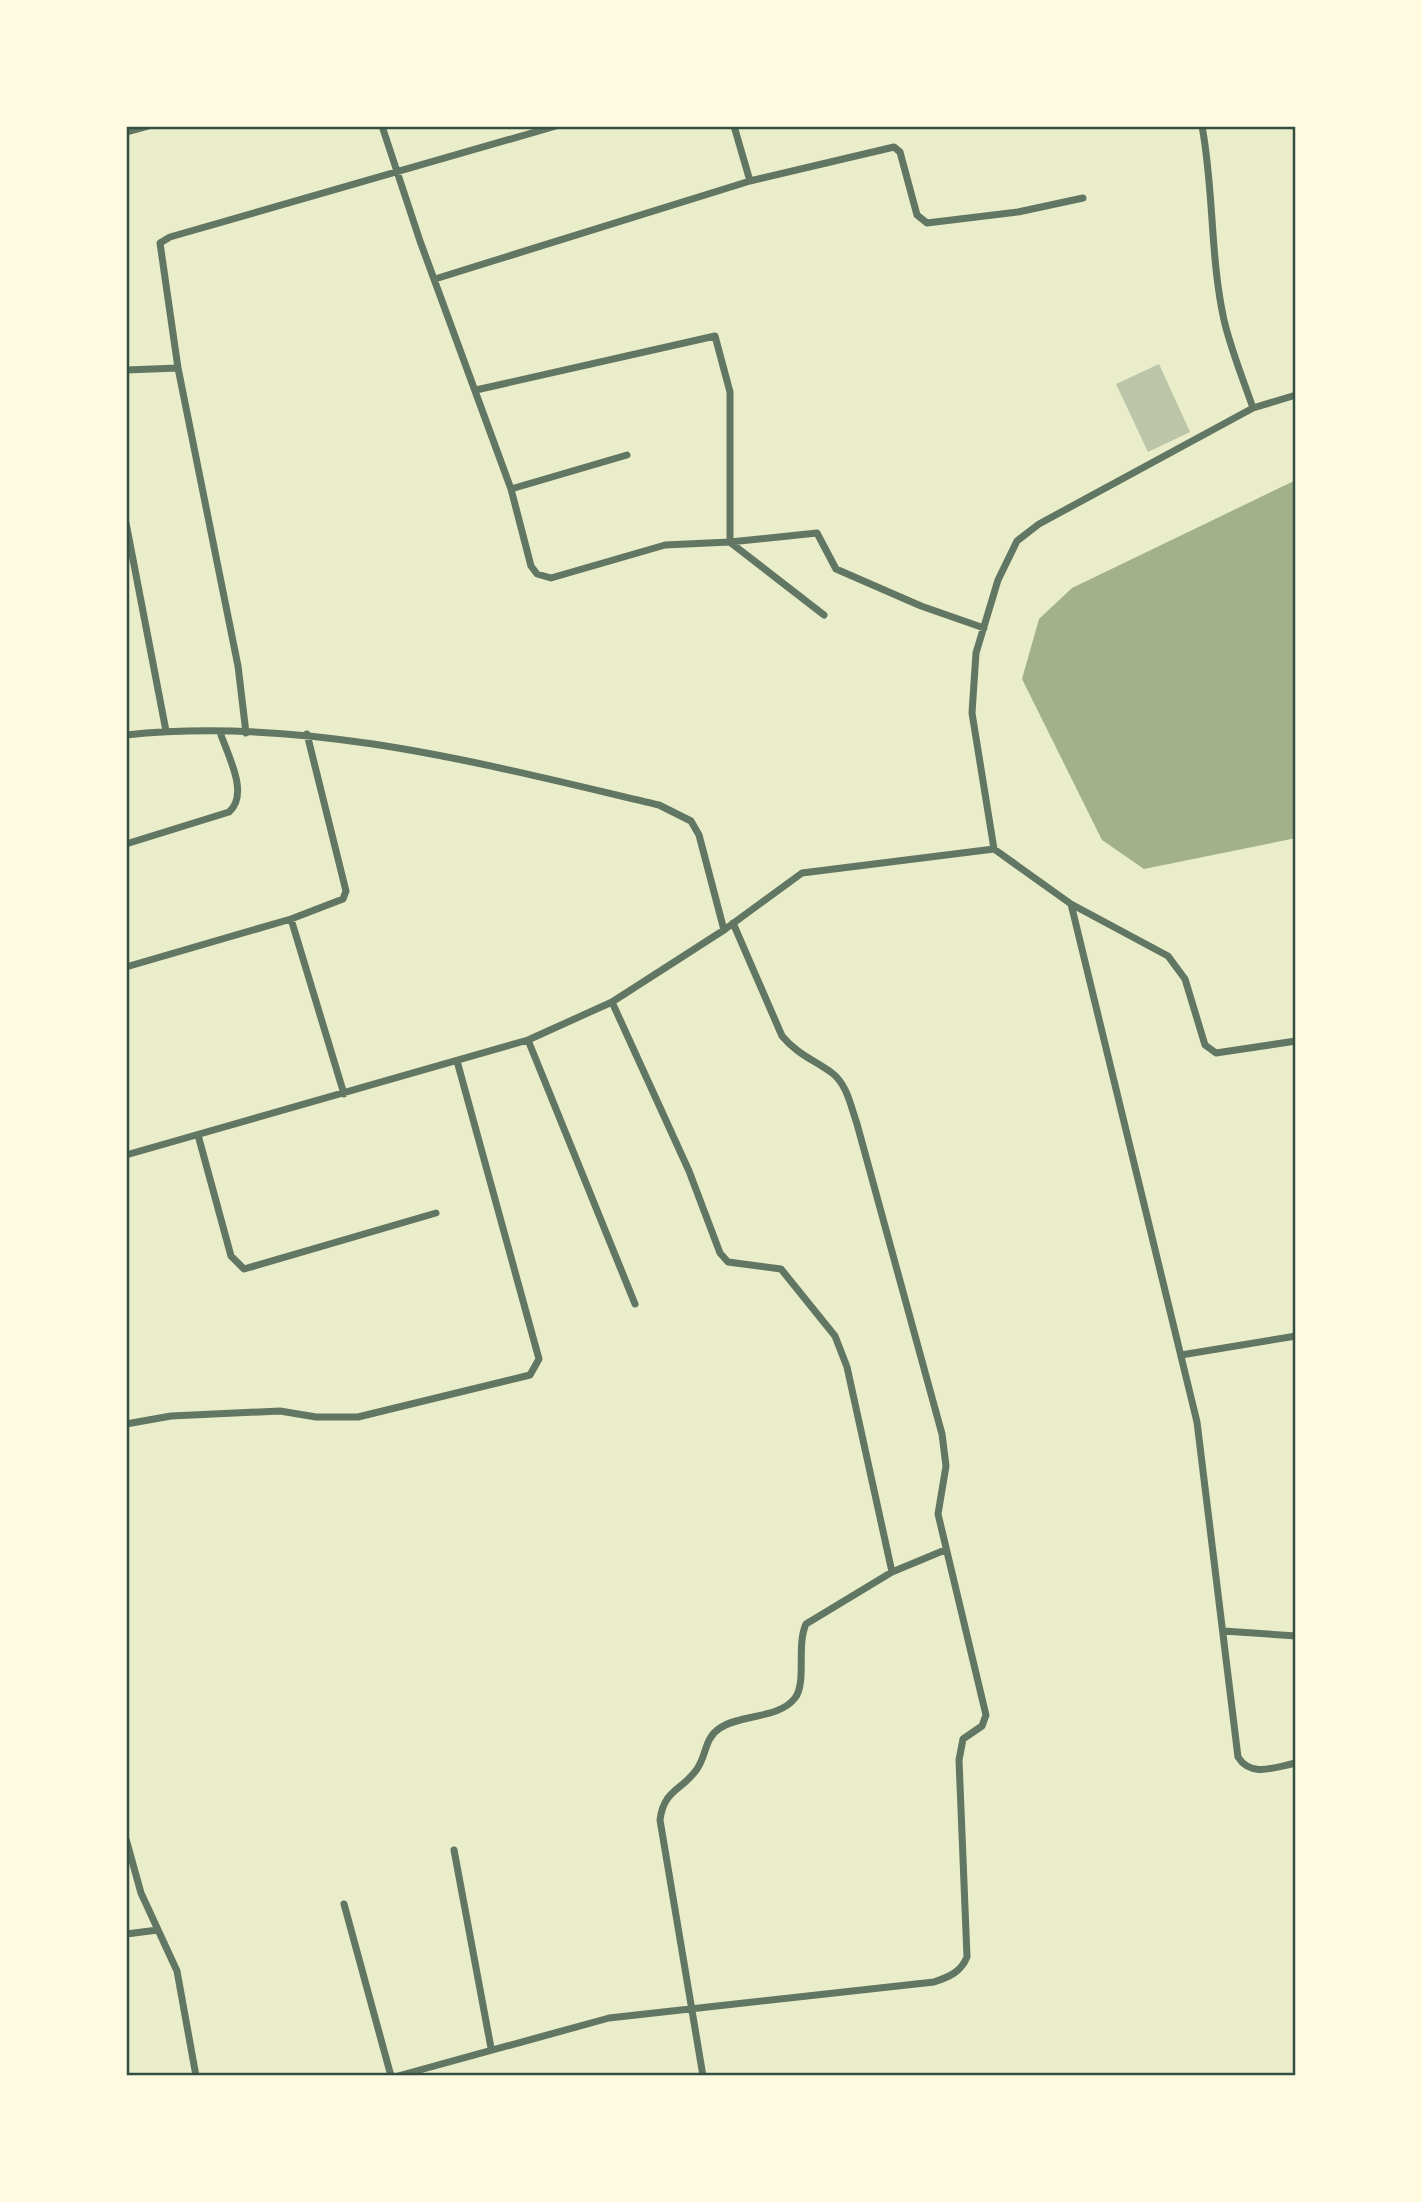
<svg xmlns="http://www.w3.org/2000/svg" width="1422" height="2202" font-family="'Noto Sans',sans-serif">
<rect width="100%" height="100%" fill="#e9edc9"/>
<path fill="#a3b18a" d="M1296 480V838L1144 869 1102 840 1022 679 1039 619 1072 588Z"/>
<path fill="#bcc5a7" d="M1159 364 1190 432 1148 452 1116 384Z"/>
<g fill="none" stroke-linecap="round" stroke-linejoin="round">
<path stroke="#617663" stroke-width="7" d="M382 126 420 241 511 489 627 455
M734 126 750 181 894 147 900 152 917 215 927 223 1018 212 1083 198
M1202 126C1214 190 1210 257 1224 320 1231 350 1243 379 1253 408L1296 395
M126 132 148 126
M435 279 750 181
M178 368 160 243 170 237 556 126
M126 370 178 368 238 666 246 733
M476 390 715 336 730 392V542L665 545 551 578 537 574 531 566 511 489
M126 523 166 731
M730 542 817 533 836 569 921 606 984 628
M731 543 824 615
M126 735C307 716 484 764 659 805L691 821 699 835 724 930
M126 844 229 812C250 794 227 754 220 732
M994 849 972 713 976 653 998 580 1017 541 1039 524 1253 408
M1071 904 1197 1422 1238 1757C1251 1778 1275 1767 1296 1763
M291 919 343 899 346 891 307 734
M126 967 291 919 344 1094
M612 1002 689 1171 720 1253 728 1262 781 1269 835 1336 847 1367 892 1572
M528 1040 635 1304
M198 1135 231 1256 244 1269 436 1213
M126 1155 528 1040 612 1002 724 930 802 873 994 849 1071 904 1168 956 1185 979 1205 1045 1216 1053 1296 1041
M1181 1355 1296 1336
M126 1424 171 1416 280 1411 316 1417H358L530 1375 539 1359 457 1061
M1223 1631 1296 1636
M126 1839 141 1893 177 1971 196 2076
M454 1850 491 2048
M344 1904 391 2076
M126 1934 158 1930
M398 2076 609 2018 934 1982C949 1977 961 1972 967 1957L959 1760 963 1739 982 1726 986 1715 938 1514 946 1466 942 1434 857 1124C851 1107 847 1084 832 1073 814 1060 797 1054 782 1036L733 923
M703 2076 660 1820C664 1789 682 1791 697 1769 707 1755 704 1738 720 1728 741 1714 779 1719 795 1698 807 1682 796 1646 806 1624L892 1572 945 1550"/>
</g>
<rect width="1422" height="2202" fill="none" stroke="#fefae0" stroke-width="256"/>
<rect x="128" y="128" width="1166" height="1946" fill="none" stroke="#344e41" stroke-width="2.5"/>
</svg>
